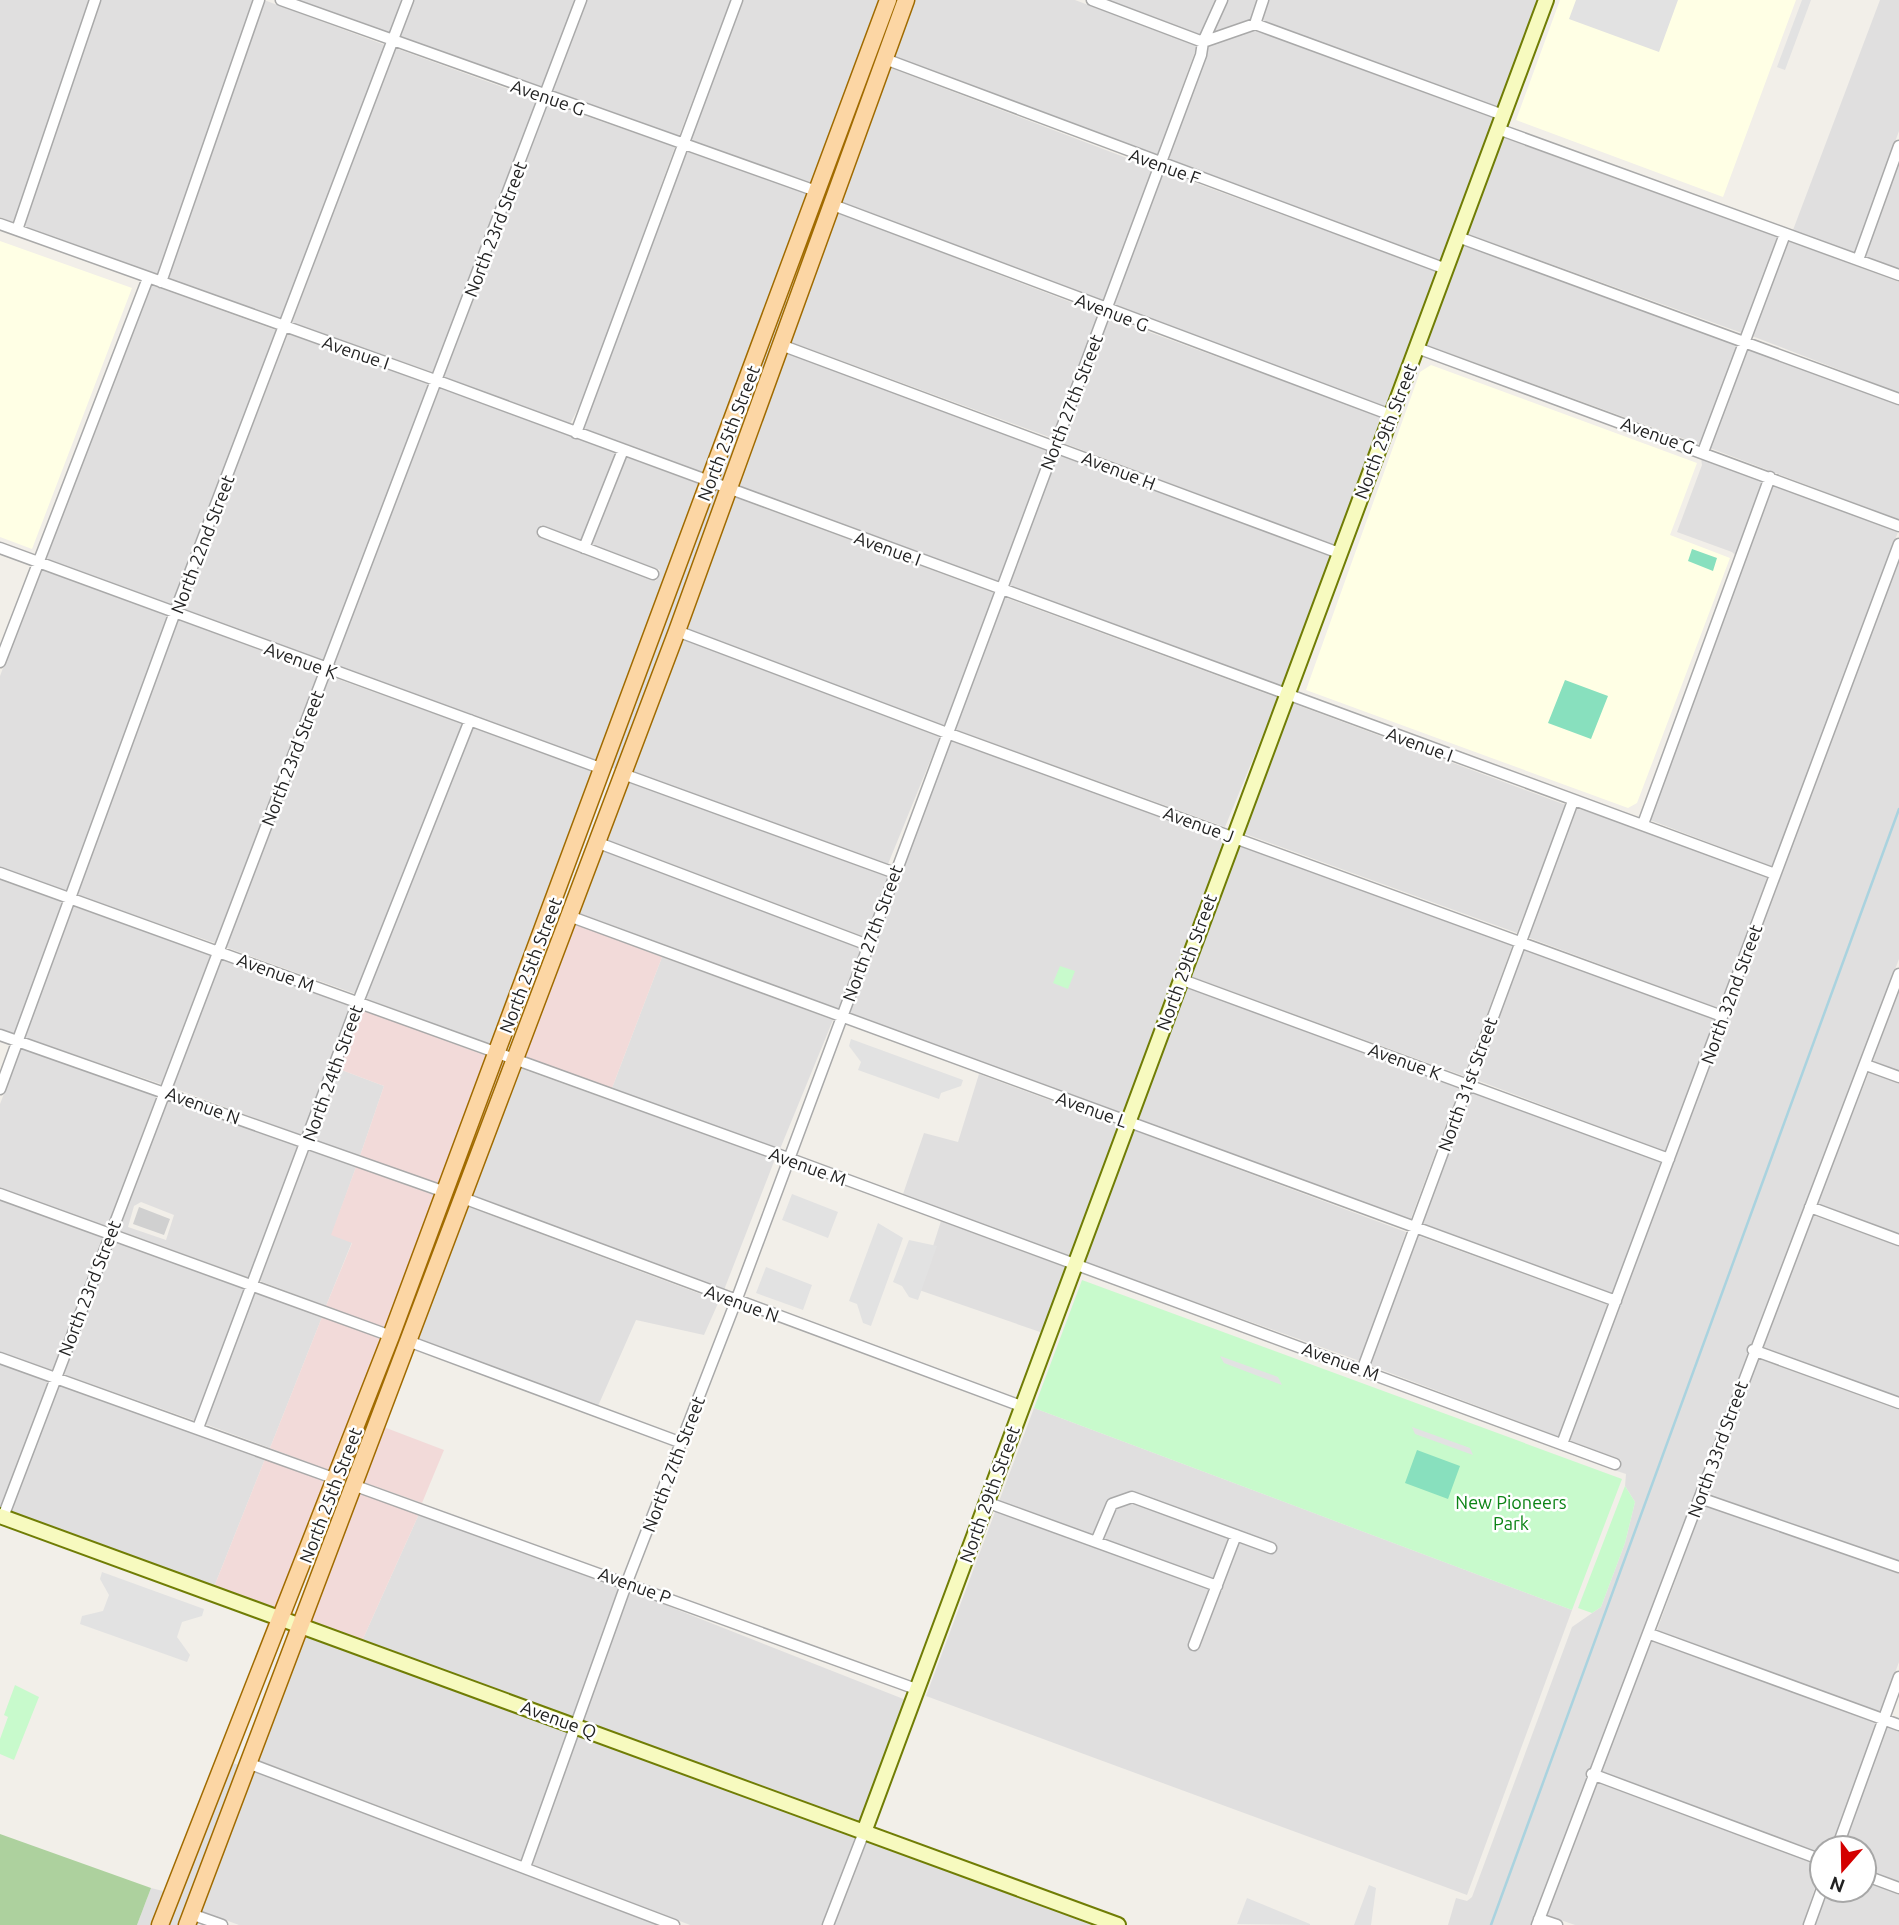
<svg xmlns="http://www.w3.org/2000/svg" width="1899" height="1925" font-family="Ubuntu,sans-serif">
<rect width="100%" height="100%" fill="#f2efe9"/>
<path fill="#e0dfdf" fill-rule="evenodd" d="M0 0H90L14 223 0 217Z
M101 0H253L158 275 24 226Z
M264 0 385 45 282 320 168 278Z
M298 0H402L389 34Z
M414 0H575L542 89 399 37Z
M587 0H731L679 136 552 92Z
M742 0H882L813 183 689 140Z
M912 0H1075L1197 46 1157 157 892 56Z
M1108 0H1217L1200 35Z
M1228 0H1258L1251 19 1212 35Z
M1269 0H1540L1500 108 1261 20Z
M1880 0H1899V131L1855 253 1793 230Z
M1254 30 1496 119 1443 262 1167 160 1207 47Z
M395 48 538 100 435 373 292 323Z
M888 67 1153 168 1103 302 840 201Z
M548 103 675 147 583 399 570 424 444 377Z
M1501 137 1778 237 1742 333 1465 233Z
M685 151 809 194 706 474 583 429Z
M1899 161V269L1865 257Z
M1163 171 1439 272 1388 407 1113 306Z
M818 203 786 300V315L725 481 716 478Z
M836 212 1099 313 1052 438 788 341Z
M1788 241 1899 282V393L1752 336Z
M1461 244 1738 344 1701 445 1424 344Z
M151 285 278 331 172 605 44 558Z
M1108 317 1384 418 1336 546 1061 442Z
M288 334 430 384 323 662 182 608Z
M1748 347 1899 405V520L1710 448Z
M784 352 1048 449 998 582 735 485Z
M1455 368 1763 481 1736 556 1732 552 1677 532 1702 465 1701 458Z
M440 388 616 453 581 540 541 525 537 536 656 581 660 570 591 544 626 457 702 485 601 762 333 665Z
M1057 453 1332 557 1282 687 1008 586Z
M1773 484 1898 532 1773 867 1650 820Z
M712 489 721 492 618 770 610 767Z
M731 496 994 593 944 726 683 627Z
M1899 558V959L1531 1925H1448L1456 1898 1467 1901 1472 1897 1572 1627 1601 1607 1625 1543 1635 1502 1625 1486 1626 1474 1617 1471 1621 1460 1569 1440Z
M40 569 168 616 66 891 0 867V676Z
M1004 597 1278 698 1225 827 954 729Z
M178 619 319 673 215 943 76 895Z
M679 638 940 737 888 864 629 770Z
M329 676 463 724 356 994 225 947Z
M1289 702 1566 805 1517 933 1240 832Z
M473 727 597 773 494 1046 365 998Z
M950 740 1226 841 1124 1115 848 1014Z
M625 781 888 877 865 937 603 838Z
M1576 808 1641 829 1768 878 1720 1009 1527 937Z
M1236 844 1513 944 1464 1076 1187 975Z
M599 849 861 948 838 1010 576 912Z
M0 880 62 902 15 1034 0 1029Z
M72 906 211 954 161 1084 25 1038Z
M1523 948 1715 1020 1666 1152 1474 1079Z
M662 957 833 1020 780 1149 612 1088Z
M221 958 351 1005 303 1136 171 1087Z
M1183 986 1460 1087 1410 1221 1134 1118Z
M1899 989V1071L1873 1061Z
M21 1049 157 1095 107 1227 0 1188V1104Z
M519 1068 775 1159 724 1290 470 1195Z
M339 1069 384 1086 360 1156 313 1139Z
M1869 1072 1899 1083V1234L1817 1204Z
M979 1074 1120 1126 1071 1257 903 1194 924 1133 958 1142Z
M1470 1090 1662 1163 1613 1294 1420 1224Z
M167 1098 299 1147 250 1278 117 1230ZM141 1202 174 1215 166 1240 128 1227 134 1206Z
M1130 1129 1406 1232 1360 1361 1081 1261Z
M309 1150 356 1167 332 1234 352 1242 326 1306 260 1281Z
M0 1200 103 1237 53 1371 0 1352Z
M466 1206 719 1301 704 1335 636 1320 598 1406 415 1338Z
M1812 1215 1899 1246V1397L1760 1347Z
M941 1221 1067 1268 1043 1333 919 1290Z
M1416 1235 1609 1305 1560 1437 1369 1365Z
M112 1241 246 1289 196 1421 63 1374Z
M255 1292 322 1317 270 1448 205 1424Z
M1756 1358 1899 1410V1561L1707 1494Z
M0 1364 49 1382 1 1510H0Z
M58 1385 265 1459 214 1587 10 1513Z
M1034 1408 1572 1610 1467 1895 926 1696Z
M1703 1505 1899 1573V1662L1881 1712 1657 1630Z
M419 1514 620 1587 573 1718 362 1641Z
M630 1591 906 1700 861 1824 582 1721Z
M303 1634 569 1729 522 1860 255 1759Z
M1652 1641 1877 1723 1831 1848H1822V1854L1599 1771Z
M1887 1727 1899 1731V1882L1864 1869V1848H1843Z
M579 1732 857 1835 823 1925H690L532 1864Z
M230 1762 241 1766 182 1925H165L177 1896H180Z
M251 1770 523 1873 658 1925H239L198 1910Z
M1595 1782 1822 1866 1803 1925H1575L1546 1915Z
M866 1839 1101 1925H834Z
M1864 1881 1899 1894V1925H1815L1827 1890H1864Z
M151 1888 167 1892 154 1925H137Z"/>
<path fill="#f2dad9" d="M572 923 662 957 612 1088 522 1056Z
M361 1009 490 1057 442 1185 360 1156 384 1086 339 1069Z
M499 1061 508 1064 400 1342 396 1335Z
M356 1167 438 1196 388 1329 326 1306 352 1243 331 1235Z
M322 1317 384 1340 333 1472 270 1448Z
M381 1426 444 1450 422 1503 360 1481Z
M265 1459 329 1483 279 1611 214 1587Z
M356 1492 419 1514 362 1641 308 1622Z"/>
<path fill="#ffffe5" d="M1560 0H1796L1723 197 1516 120Z
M0 241 132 288 32 549 0 537Z
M1431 365 1697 463 1670 535 1730 558 1637 803 1628 808 1306 690 1420 372Z"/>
<path fill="#d0d0d0" d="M139 1207 170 1219 164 1235 133 1224Z"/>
<path fill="#add19e" d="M0 1834 151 1888 137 1925H0Z"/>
<path fill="#c8facc" d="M1060 966 1075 971 1068 989 1053 983Z
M1082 1280 1622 1479 1572 1610 1034 1408Z
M1625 1486 1635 1502 1625 1543 1601 1607 1592 1613 1578 1608Z
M15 1685 39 1697 14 1760 0 1754V1739L8 1717 4 1715Z"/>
<path fill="#88e0be" d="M1692 549 1717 558 1713 571 1688 561Z
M1565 680 1608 696 1591 739 1548 723Z
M1417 1450 1460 1466 1448 1499 1405 1483Z"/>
<path fill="#e2e2e2" d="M1576 0H1678L1659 52 1569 19Z
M1802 0H1811L1785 70 1777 67Z
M851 1039 963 1080 961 1086 941 1093 939 1099 858 1070 861 1062 849 1046Z
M792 1194 838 1212 828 1238 782 1220Z
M878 1223 903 1238 871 1326 863 1323 857 1304 849 1301Z
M909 1240 937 1246 918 1300 909 1297 902 1286 893 1282Z
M766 1267 812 1285 803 1310 756 1293Z
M1220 1356 1278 1377 1282 1385 1224 1363Z
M1412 1427 1470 1448 1473 1455 1415 1434Z
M102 1572 204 1609 202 1616 182 1622 177 1637 190 1655 187 1662 80 1624 82 1616 103 1611 109 1595 100 1579Z
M1369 1885 1376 1888 1371 1925H1354Z
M1247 1898 1310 1924V1925L1237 1924Z"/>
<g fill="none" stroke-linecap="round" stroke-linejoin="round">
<path stroke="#aad3df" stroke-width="2.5" d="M1491 1925 1899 809"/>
<g stroke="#a9a9a9" stroke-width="13">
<path id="street" d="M281 0 816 191
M1092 0 1203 42 1255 24 1503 115
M1255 24 1263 0
M885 59 1446 269
M1498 129 1899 275
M833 205 1391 415
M0 224 438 381 1775 874
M17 230 95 0
M1458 237 1899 399
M1858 260 1899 146
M161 282 259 0
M781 345 1339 553
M1417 348 1899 526
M576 433 737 0
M1703 452 1785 234
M543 532 653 574
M0 548 603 769
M584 548 623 450
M677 631 947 733 1722 1016
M0 662 148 278
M623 774 895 873
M1643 824 1770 477
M596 842 868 945
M0 873 788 1158 1615 1464
M569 916 1616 1301
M1180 979 1669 1159
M0 1035 445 1192
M1866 1065 1899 1077
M0 1089 175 612 408 0
M0 1194 391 1336
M463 1198 1021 1406
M1810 1207 1899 1240
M408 1341 682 1443
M1753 1350 1899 1403
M0 1358 336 1479
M1363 1368 1573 801
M198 1428 358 1002 470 720
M1562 1444 1899 544
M353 1485 916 1689
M1700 1498 1899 1567
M986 1502 1217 1586
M3 1517 581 0
M1096 1542 1112 1504 1132 1497 1271 1548
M1650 1634 1899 1725
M1194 1645 1236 1535
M248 1763 674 1925
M1592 1774 1822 1860
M1837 1848 1899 1677
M525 1867 627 1582 736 1301 1201 55 1203 42 1222 0
M1864 1875 1899 1888
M191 1914 222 1925
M1539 1919 1557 1925
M828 1925 864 1832
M1537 1925 1899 974
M1809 1925 1822 1889"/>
</g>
<g stroke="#707d05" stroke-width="18">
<path id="secondary" d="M0 1516 1118 1925
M864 1832 1546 0"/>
</g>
<g stroke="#a06b00" stroke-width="19">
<path id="primary" d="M160 1925 391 1336 888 0
M187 1925 677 631 906 0"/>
</g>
<use href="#street" stroke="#fff" stroke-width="10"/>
<use href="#secondary" stroke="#f7fabf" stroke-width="14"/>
<use href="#primary" stroke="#fcd6a4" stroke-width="16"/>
</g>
<g text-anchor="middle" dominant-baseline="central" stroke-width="5" stroke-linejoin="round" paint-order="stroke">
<g font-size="18" fill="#222" stroke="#fff">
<text transform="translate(548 97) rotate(19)">Avenue G</text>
<text transform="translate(1165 166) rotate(20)">Avenue F</text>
<text transform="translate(495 229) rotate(-69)">North 23rd Street</text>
<text transform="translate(1112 312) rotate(21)">Avenue G</text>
<text transform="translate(356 352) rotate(19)">Avenue I</text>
<text transform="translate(1071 402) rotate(-69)">North 27th Street</text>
<text transform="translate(1385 431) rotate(-69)">North 29th Street</text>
<text transform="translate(728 433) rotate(-69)">North 25th Street</text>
<text transform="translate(1658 435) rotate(20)">Avenue G</text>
<text transform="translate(1119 470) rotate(21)">Avenue H</text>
<text transform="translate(202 544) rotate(-69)">North 22nd Street</text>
<text transform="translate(888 548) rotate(20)">Avenue I</text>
<text transform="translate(301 660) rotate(20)">Avenue K</text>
<text transform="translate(1420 744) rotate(20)">Avenue I</text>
<text transform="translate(292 758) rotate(-69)">North 23rd Street</text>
<text transform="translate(1199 824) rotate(20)">Avenue J</text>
<text transform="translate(872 933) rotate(-70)">North 27th Street</text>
<text transform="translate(1186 962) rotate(-70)">North 29th Street</text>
<text transform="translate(530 965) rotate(-69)">North 25th Street</text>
<text transform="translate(276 972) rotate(20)">Avenue M</text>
<text transform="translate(1731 994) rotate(-70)">North 32nd Street</text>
<text transform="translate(1405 1061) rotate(20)">Avenue K</text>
<text transform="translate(332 1073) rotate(-70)">North 24th Street</text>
<text transform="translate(1467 1084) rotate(-70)">North 31st Street</text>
<text transform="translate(203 1105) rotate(20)">Avenue N</text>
<text transform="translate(1092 1109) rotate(20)">Avenue L</text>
<text transform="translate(808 1166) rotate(20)">Avenue M</text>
<text transform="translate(89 1288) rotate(-69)">North 23rd Street</text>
<text transform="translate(742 1303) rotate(20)">Avenue N</text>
<text transform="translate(1341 1361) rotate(20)">Avenue M</text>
<text transform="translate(1717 1449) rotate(-70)">North 33rd Street</text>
<text transform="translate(673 1464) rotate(-69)">North 27th Street</text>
<text transform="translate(989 1494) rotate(-70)">North 29th Street</text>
<text transform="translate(330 1495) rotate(-69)">North 25th Street</text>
<text transform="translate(635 1585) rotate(20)">Avenue P</text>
<text transform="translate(559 1719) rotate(20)">Avenue Q</text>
</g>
<g font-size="18" fill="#0c8416" stroke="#fff">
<text x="1511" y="1502">New Pioneers<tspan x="1511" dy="21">Park</tspan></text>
</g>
</g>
<g transform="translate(1843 1869) rotate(200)"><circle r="33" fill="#ffffff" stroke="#a7a7a7" stroke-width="2"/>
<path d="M0-5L12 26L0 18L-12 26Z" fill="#d40000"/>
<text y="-10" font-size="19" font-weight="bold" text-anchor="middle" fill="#222222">N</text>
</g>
</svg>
